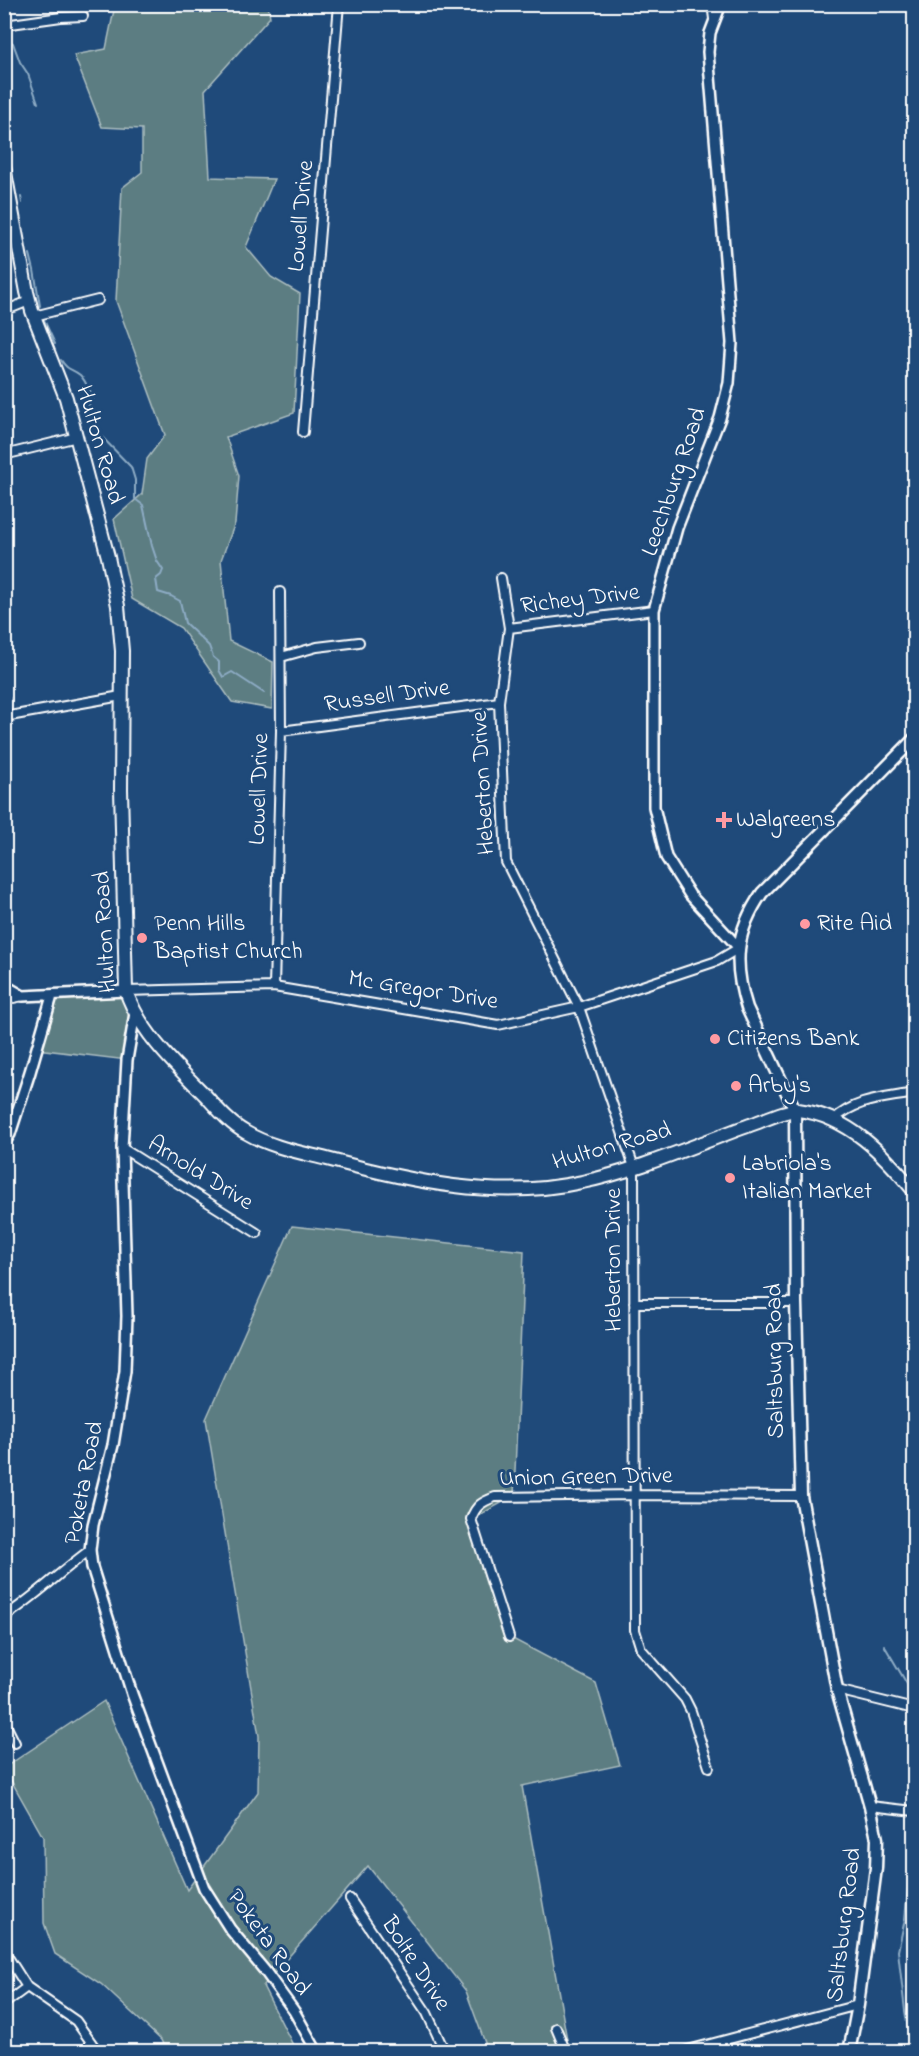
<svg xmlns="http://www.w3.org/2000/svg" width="919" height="2056" font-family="'Indie Flower',sans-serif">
<rect width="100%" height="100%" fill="#1f4a7a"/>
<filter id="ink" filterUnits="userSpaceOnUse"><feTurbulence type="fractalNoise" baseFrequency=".0167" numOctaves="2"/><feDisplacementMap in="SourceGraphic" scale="12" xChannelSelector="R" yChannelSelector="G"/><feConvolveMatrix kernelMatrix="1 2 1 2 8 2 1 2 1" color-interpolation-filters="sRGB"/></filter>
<g filter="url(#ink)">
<path fill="#5b7d82" stroke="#adbec0" stroke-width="1.5" d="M115 5H268L270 17 205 90 210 177 274 179 246 247 271 277 300 294 294 413 226 437 239 476 235 523 221 560 229 641 273 662 272 709 232 702 181 628 132 599 114 519 142 494 147 459 165 435 116 301 122 188 142 172V129L102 127 74 55 106 49Z
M126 991 135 1013 127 1060 37 1049 52 996Z
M292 1226 524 1251 514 1496 472 1519 509 1637 596 1683 620 1765 522 1786 569 2051H488L466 1991 368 1866 263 1986 296 2051H166L161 2040 101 1984 55 1954 44 1923 43 1837 4 1768 104 1701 187 1890 258 1792 259 1736 206 1419Z"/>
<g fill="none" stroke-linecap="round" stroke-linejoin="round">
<path stroke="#8eacc5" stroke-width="2" d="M4 33 6 39 13 43 20 62 28 74 38 103
M21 197 22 203
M30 254 34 270 40 306
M44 320 55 344
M61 360C68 371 71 368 80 375 86 381 89 390 93 397L88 407 91 410 97 426
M100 435 131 467 135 480V499L143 505 152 546 157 561 163 570 161 575 156 579 158 592 171 596 180 601 185 623 209 646 213 657 219 662V670L223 677 232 672 264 693
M884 1645 913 1694 914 1703
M912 1814 914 1824 905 1919 898 1951 905 2011 912 2052
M907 2019 914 2014"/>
<g stroke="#fff" stroke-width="12">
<path id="minor" d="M712 4 714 19
M4 25 61 17 83 16
M4 311 29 301
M34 316 98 300
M303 432 339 4
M4 455 77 437
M501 578 509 628 499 702 506 862 579 1007 634 1167 635 1630 641 1649 685 1699 691 1711 709 1767
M509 628 654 610
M281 657 317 647 359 642
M4 699 6 717
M4 717 121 696
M281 731 499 702
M274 987 281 731 280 592
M126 991 274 987 498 1025 579 1007 717 961 739 948
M4 1000 23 996
M833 1120C858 1098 883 1099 914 1093
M122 1148 257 1233
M634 1303H796
M4 1617C35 1597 61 1571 90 1550
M509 1637 471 1519C476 1505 482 1502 495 1497L633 1495 801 1496
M837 1690 914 1709
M4 1721 15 1743
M870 1806 914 1811
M350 1899 427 2013 445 2052
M4 1947 6 1954 27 1987 76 2021 98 2052
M4 2004 27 1987
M556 2028 566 2052
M680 2052 858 2005"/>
</g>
<g stroke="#fff" stroke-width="14">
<path id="tertiary" d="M721 4 710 33 708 52 732 343 729 383 720 418 677 528 654 610V807L666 857 690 895 739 948
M4 985 23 996 126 991
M135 1013 127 1060 122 1148 127 1316 125 1371 113 1445 93 1525 90 1550 92 1567 132 1694 204 1888 230 1929 265 1971 294 2011 317 2052
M4 1143 10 1134 30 1072 52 996"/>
</g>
<g stroke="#fff" stroke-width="15">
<path id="secondary" d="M849 2052 858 2005 876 1868 877 1839 870 1806 837 1690 801 1496 796 1303 795 1110 747 1008C733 964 735 932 762 893L914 739"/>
</g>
<g stroke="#fff" stroke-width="16">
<path id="primary" d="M4 167 27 292 32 311 66 398 108 557 118 606 122 651 121 789 126 991C140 1032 175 1065 205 1095 217 1108 229 1123 245 1132 270 1147 299 1152 327 1159 409 1181 497 1201 582 1182 637 1171 697 1144 750 1125 762 1121 787 1109 798 1110 848 1116 884 1154 914 1191"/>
</g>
<use href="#minor" stroke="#1f4a7a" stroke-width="8"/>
<use href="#tertiary" stroke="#1f4a7a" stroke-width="9"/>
<use href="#secondary" stroke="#1f4a7a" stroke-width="10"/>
<use href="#primary" stroke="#1f4a7a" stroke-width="12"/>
</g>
</g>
<g fill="#ff9aa2" stroke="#1f4a7a" stroke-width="2">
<path d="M721 811h6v6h6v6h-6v6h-6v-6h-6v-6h6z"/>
<circle cx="805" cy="924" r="6"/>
<circle cx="142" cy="938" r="6"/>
<circle cx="715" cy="1039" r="6"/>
<circle cx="736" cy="1086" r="6"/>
<circle cx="730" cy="1178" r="6"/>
</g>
<g text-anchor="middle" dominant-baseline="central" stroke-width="6" stroke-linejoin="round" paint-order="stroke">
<g font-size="24" fill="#fff" stroke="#1f4a7a">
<text transform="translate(302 216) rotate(-85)">Lowell Drive</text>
<text transform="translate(99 445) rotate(74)">Hulton Road</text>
<text transform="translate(675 482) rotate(-71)">Leechburg Road</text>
<text transform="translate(580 600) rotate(-7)">Richey Drive</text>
<text transform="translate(387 697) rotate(-8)">Russell Drive</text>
<text transform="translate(484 783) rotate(-93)">Heberton Drive</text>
<text transform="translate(260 789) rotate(-88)">Lowell Drive</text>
<text transform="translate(106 932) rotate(-93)">Hulton Road</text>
<text transform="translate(423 991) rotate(9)">Mc Gregor Drive</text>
<text transform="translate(612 1147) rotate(-16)">Hulton Road</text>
<text transform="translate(200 1174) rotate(32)">Arnold Drive</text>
<text transform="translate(614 1260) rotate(-90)">Heberton Drive</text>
<text transform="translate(776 1361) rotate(-91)">Saltsburg Road</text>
<text transform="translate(586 1478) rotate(-1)">Union Green Drive</text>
<text transform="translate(85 1483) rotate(-79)">Poketa Road</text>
<text transform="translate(845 1925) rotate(-83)">Saltsburg Road</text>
<text transform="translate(268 1943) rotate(54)">Poketa Road</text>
<text transform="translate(415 1964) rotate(57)">Bolte Drive</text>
</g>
<g font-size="24" fill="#fff" stroke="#1f4a7a" text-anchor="start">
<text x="736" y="820">Walgreens</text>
<text x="154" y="924">Penn Hills<tspan x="154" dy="28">Baptist Church</tspan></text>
<text x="817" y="924">Rite Aid</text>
<text x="727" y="1039">Citizens Bank</text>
<text x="748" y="1086">Arby's</text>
<text x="742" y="1164">Labriola's<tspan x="742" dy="28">Italian Market</tspan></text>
</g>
</g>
<rect width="919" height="2056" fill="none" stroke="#1f4a7a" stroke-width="24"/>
<rect x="12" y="12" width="895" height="2032" fill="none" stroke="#fff" stroke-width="2" filter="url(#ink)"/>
</svg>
